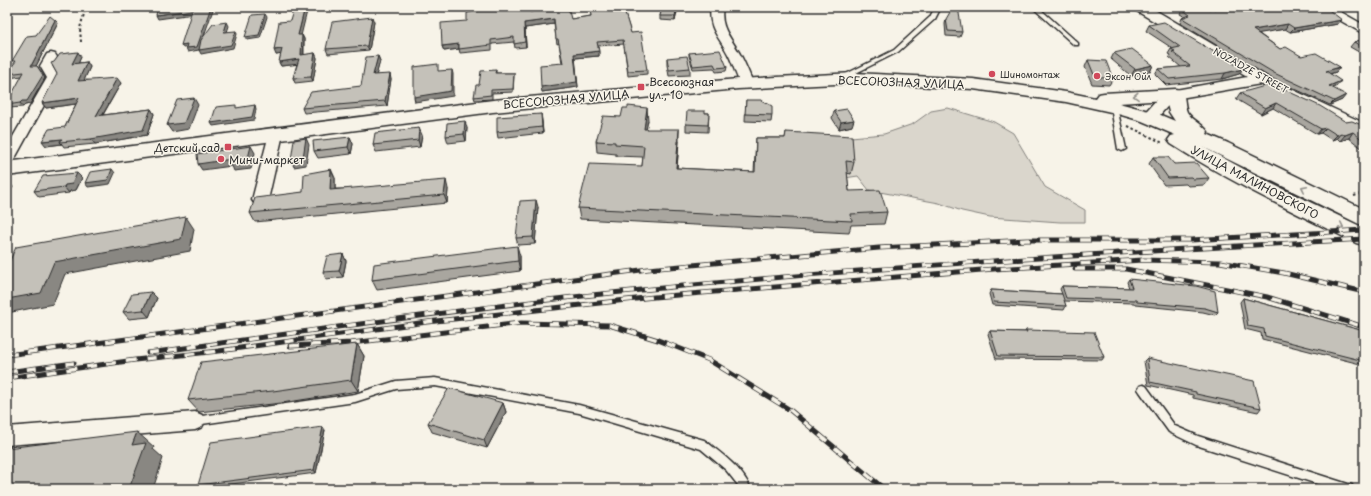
<svg xmlns="http://www.w3.org/2000/svg" width="1371" height="496" font-family="'Playpen Sans',sans-serif">
<rect width="100%" height="100%" fill="#f7f3e8"/>
<filter id="ink" filterUnits="userSpaceOnUse"><feTurbulence type="fractalNoise" baseFrequency=".025" numOctaves="2"/><feDisplacementMap in="SourceGraphic" scale="8" xChannelSelector="R" yChannelSelector="G"/><feConvolveMatrix kernelMatrix="1 2 1 2 8 2 1 2 1" color-interpolation-filters="sRGB"/></filter>
<g filter="url(#ink)">
<path fill="#dad6cc" stroke="#82807c" d="M948 108 994 122 1013 133 1045 187 1085 210V222H1060L990 217 962 211 939 203 869 190 858 176 818 182 851 137 884 134 913 124 931 111Z"/>
<g fill="none" stroke-linecap="round" stroke-linejoin="round">
<g stroke="#2b2b2b" stroke-width="3">
<path id="service" d="M935 7H941L935 19 898 52 844 79H840V77L894 50 930 17Z
M1032 7H1038L1078 43V45H1074Z
M1114 105 1117 107 1126 149 1122 151 1118 149 1111 107Z
M435 378 579 405 704 440 707 442C724 456 742 468 751 489H741L726 470 701 449 579 413 435 386 396 389 355 402 195 425 192 424 190 421 192 418 195 417 355 394 396 381Z
M1143 385 1146 386 1175 426 1198 436 1348 484 1352 485 1353 489H1333L1196 445 1169 432 1140 392 1138 389 1140 386Z"/>
</g>
<g stroke="#2b2b2b" stroke-width="3">
<path id="minor" d="M711 7H723C719 27 731 38 740 54 745 63 749 73 753 83L752 86H742C736 77 734 66 729 56 721 39 707 28 711 7Z
M1318 7H1332L1364 25V34L1320 9Z
M51 53 55 54 57 57 52 66 59 78 14 160 12 163 7 165V147L47 78 40 66 47 54Z
M1261 75 1364 123V132L1256 82 1255 79 1256 76Z
M276 130 281 131 283 134 268 200 265 204 260 205 255 204 252 200 269 134 271 131Z
M195 412 202 415 205 421 202 427 195 430 7 445V427Z"/>
</g>
<g stroke="#2b2b2b" stroke-width="3">
<path id="tertiary" d="M1133 7H1150L1266 76 1269 79 1266 82 1261 84 1180 98C1176 100 1172 102 1169 105 1160 113 1157 124 1143 121L1141 117 1157 99 1170 91 1247 77 1135 10Z"/>
</g>
<g stroke="#2b2b2b" stroke-width="3">
<path id="trunk" d="M855 73 973 79 1066 92 1095 98 1098 94 1104 93 1175 89 1181 90C1186 97 1184 105 1187 112 1192 120 1203 124 1208 132L1207 134 1228 143 1364 209V226L1357 223 1203 147 1264 180 1364 228V245L1356 243C1294 212 1230 182 1171 144L1168 140 1171 136 1175 135 1142 121 1111 112 1066 102 973 89 855 83 738 89 493 112 7 176V162L493 100 738 79ZM1166 100 1169 112 1175 121 1156 113 1119 103Z"/>
</g>
<path stroke="#2b2b2b" stroke-width="2" stroke-dasharray="2.5 2.5" stroke-linecap="butt" d="M81 42 80 28 86 7
M1128 126 1163 143
M1354 196 1364 193"/>
<use href="#service" fill="#f7f3e8" fill-rule="evenodd"/>
<use href="#minor" fill="#f7f3e8" fill-rule="evenodd"/>
<use href="#tertiary" fill="#f7f3e8" fill-rule="evenodd"/>
<use href="#trunk" fill="#f7f3e8" fill-rule="evenodd"/>
<g stroke="#2b2b2b" stroke-width="5">
<path id="rail" d="M1075 269H1126L1267 297 1364 327
M290 346 351 343 521 323 609 325 658 340 709 360 790 410 884 489
M148 353C296 333 444 311 592 295 849 268 1107 253 1364 239
M7 355 648 269 879 248 1027 240H1191L1364 230
M7 372 74 363
M7 378 135 360 219 351 427 322 654 297 994 269 1143 260 1220 262 1284 273 1364 292"/>
</g>
<use href="#rail" stroke="#f7f3e8" stroke-width="3.5" stroke-dasharray="10" stroke-linecap="butt"/>
</g>
<path fill="#a9a69f" stroke="#2b2b2b" d="M590 7 636 9 624 11 631 33 647 70V74L628 76 624 44 598 46 599 56 575 58 578 87 542 92 562 63 559 43 557 44 554 24 525 28 526 47 515 48 514 42 492 44V50L460 53 459 49 444 51 442 46 467 21 530 12 571 19 591 16Z
M654 7H694V8L678 7 675 21 660 20V16L662 8H654Z
M1246 7H1325L1338 24 1290 32 1285 29 1258 33 1280 49 1301 56 1340 67 1336 72 1330 74 1337 86 1333 88 1342 100 1330 105 1271 78 1180 23 1182 18 1185 17 1180 14 1182 9H1248Z
M946 19 962 32 960 37 946 36 945 24Z
M374 22 369 50 328 54 326 49Z
M58 23 36 66H37L45 78 30 104 25 105 23 107 9 108 7 106V105L22 76 9 78 7 75V73L36 35Z
M1149 25 1239 74 1222 79 1166 85 1155 74 1158 69 1181 67 1169 57 1170 55 1168 54 1171 49 1172 48 1146 31Z
M301 35H302L304 39V55L315 53 317 58 313 81 295 83 293 78 297 64 281 66 279 62 281 54 276 55Z
M1364 39V55L1350 47 1354 42Z
M689 53 727 67 726 71 716 72 714 68 693 69 689 56Z
M1114 53 1153 65 1150 72 1131 76 1111 59Z
M378 56 380 61 376 75 391 79 387 106 304 113 302 108 361 86Z
M81 57 78 63 87 62 90 67 84 80 121 83 103 115 151 109 154 114 147 135 95 144 64 147 62 144 46 146 65 127 76 104 46 108 42 103Z
M667 58 690 68V75L669 76 667 65Z
M1088 60 1113 79 1109 85 1092 84 1085 67Z
M496 70V73H514V76L513 92 492 93V99L475 100 474 97Z
M1240 93 1346 122 1364 126V150L1349 138 1340 141 1337 138 1332 140 1321 133 1317 134 1273 108 1261 114 1236 99Z
M746 100 772 115 771 122 745 121Z
M834 111 852 126 839 129 832 118Z
M705 113H709L708 132 686 131V124Z
M541 114 543 133 498 138 497 132Z
M648 120 646 129 679 141 677 168 754 172 756 138H785L786 132 854 162 851 174 847 173 849 191 887 212 884 224 851 225 849 233 580 219 578 208 642 166 643 157 616 156V154L597 152 596 141Z
M467 128 466 141 448 143 446 136Z
M422 135 420 147 376 152 373 145Z
M350 137 353 144 351 154 318 158 314 151Z
M1153 157 1174 164 1209 178 1204 185 1188 186 1186 184 1164 185 1149 164Z
M82 178 76 190 70 191 69 193 39 197 34 191Z
M335 178V189H448L447 203 255 222 250 213 303 192Z
M538 207 535 244 518 245 516 238Z
M343 254 346 261 343 277 326 279 323 272Z
M520 256V271L377 290 372 280Z
M1129 279 1218 312 1215 315 1203 312 1135 305 1134 303 1064 301 1066 306 1064 310 992 305 989 294 991 290 1062 294 1060 289 1062 286 1129 288 1127 282Z
M151 292 157 298 149 317 129 319 123 312Z
M1243 298 1364 331V365L1262 339 1261 333 1245 329 1240 302Z
M1026 330 1104 357 1102 360 996 359 988 334 990 331 1025 332Z
M357 344 364 356 358 391 282 403 199 412 188 400Z
M1147 358 1261 408 1258 412 1193 398V395L1148 385 1144 361Z
M503 403 506 412 487 448 432 432 428 423Z
M325 430 316 473 201 488 198 485Z"/>
<path fill="#898782" stroke="#2b2b2b" d="M211 7H214L199 50 188 52 186 48Z
M305 7H308L300 40 298 35Z
M623 7H636V9L623 11Z
M677 7H678L675 21V16Z
M1076 7H1082L1076 9Z
M192 10 194 14 158 19 156 15Z
M265 14 267 17 260 38 247 40 245 37Z
M372 17 374 22 369 50 367 46Z
M554 19V24L525 28 526 47 524 23Z
M55 20 58 23 34 70 31 66Z
M1342 20 1338 24 1290 32 1294 28Z
M227 22 229 26 226 35 224 32Z
M1288 24 1285 29 1250 35 1253 30Z
M236 31 237 34 233 48 201 54 199 50Z
M302 35 304 39 303 59 301 55Z
M187 44 189 47 183 48 181 45Z
M459 44V49L444 51 442 46Z
M282 49 284 54 276 55 274 50Z
M599 51V56L575 58 578 87 542 92 541 87 574 54Z
M78 52 81 57 76 69 72 64Z
M315 53 317 58 313 81 311 77Z
M378 56 380 61 375 80 373 75Z
M299 59 301 64 281 66 279 62Z
M87 62 90 67 82 85 78 81Z
M1153 65 1150 72 1131 76 1135 69Z
M37 66 45 78 30 104 25 105 23 107 20 103Z
M1340 67 1336 72 1322 76 1326 71Z
M1243 69 1239 74 1222 79 1225 73Z
M452 70 453 74V96L415 102 414 97Z
M390 74 391 79 387 106 385 101Z
M117 78 121 83 99 121 96 116Z
M1341 81 1337 86 1325 90 1329 86Z
M1346 95 1342 100 1330 105 1334 101Z
M79 98 83 103 46 108 42 103Z
M194 98 198 105 189 129 172 132 167 125Z
M1276 103 1273 108 1261 114 1265 108Z
M255 105 256 109 254 120 213 126 211 123Z
M647 108 648 120 644 140V129Z
M151 109 154 114 147 135 95 144 91 139Z
M541 114 542 120 543 133 542 127Z
M854 120 852 126 839 129 841 122Z
M465 121 467 128 466 141 464 134Z
M419 128 422 135 420 147 418 140Z
M1326 128 1321 133 1317 134 1321 129Z
M679 129V141L676 180V168Z
M1353 132 1349 138 1340 141 1345 135Z
M1341 133 1337 138 1332 140 1337 135Z
M350 137 353 144 351 154 348 147Z
M306 138 309 145 306 165 294 167 291 160Z
M62 139 60 142 62 144 46 146 42 141Z
M251 146 255 153 251 169 234 171 232 166 202 170 198 164Z
M112 169 115 173 110 184 88 187 85 183Z
M331 169 335 178V198L330 190Z
M77 173 82 178 76 190 70 191 69 193 64 187 65 185Z
M7 180 13 187 7 197Z
M446 180 448 189 447 203 444 195Z
M536 200 538 207 535 244 533 237Z
M186 217 194 229 190 251 65 274 53 304 7 313V299L54 262Z
M517 246 520 256V271L518 261Z
M343 254 346 261 343 277 339 271Z
M151 292 157 298 149 317 143 310Z
M357 344 364 356 358 391 351 380Z
M503 403 506 412 487 448 484 440Z
M323 427 325 430 316 473 314 470Z
M137 432 154 447 153 449 163 458 153 489H129L132 445Z"/>
<path fill="#c4c1b9" stroke="#2b2b2b" d="M158 7H211L197 47 186 48 187 44 181 45 192 10 156 15Z
M294 7H305L298 35H302L301 55 315 53 311 77 293 78 299 59 279 62 282 49 274 50 279 22 290 21Z
M522 7H529L530 12 558 8 557 7H568L571 19 591 16 590 7H623L631 33 641 32 647 70 628 71 623 40 597 42 599 51 574 54 577 82 541 87 540 65 563 63 558 39H556L554 19 524 23 525 42 514 44V37L491 40V45L459 49V44L442 46 441 23 467 21V13L475 11Z
M662 7H677L675 16H660Z
M953 7H958L962 32 948 31 946 19Z
M1253 7H1325L1342 20 1294 28 1288 24 1253 30 1280 49 1286 47 1301 56 1316 53 1340 67 1326 71 1341 81 1329 86 1346 95 1334 101 1274 73 1182 18 1190 15 1182 9H1255Z
M265 14 259 35 245 37 252 15Z
M50 16 55 20 31 66H37L43 75 27 101H22L20 103 7 105V103L24 72 7 74V73L16 61H12L27 36 36 35Z
M372 17 367 46 326 49 332 22Z
M227 22 224 32 236 31 231 45 199 50 201 40 213 24Z
M1164 22 1243 69 1225 73 1169 79 1158 69 1190 66 1172 52 1175 51 1171 49 1180 47 1149 25Z
M1364 39V48L1354 42Z
M1132 49 1153 65 1135 69 1114 53Z
M720 50 727 67 716 68 714 64 693 66 689 53Z
M78 52 72 64 87 62 78 81 117 78 96 116 151 109 143 130 91 139 60 142 62 139 42 141 49 129 65 127 79 98 42 103 57 74 51 63 54 62 60 54Z
M378 56 373 75 390 74 385 101 302 108 311 92 361 86 366 57Z
M687 56 690 68 669 70 667 58Z
M1088 60 1106 61 1113 79 1095 77Z
M438 64V71L452 70 451 91 414 97V67Z
M496 70 495 73H514L513 89 491 90V95L474 97 476 85H479L481 71Z
M1272 84 1320 106 1346 122 1352 121 1364 126V141L1353 132 1345 135 1341 133 1337 135 1326 128 1321 129 1276 103 1265 108 1240 93Z
M194 98 184 123 167 125 177 100Z
M746 100H761L772 106V115L745 114Z
M236 105V108L255 105 252 117 211 123 216 107Z
M628 106 647 108 644 129H679L676 168 755 172 756 138H785L786 132 852 136 854 162 846 161 849 191 880 190 887 212 851 214 852 221 578 208 589 164 642 166 644 146 615 144V142L596 141 603 116 621 117 623 108H628Z
M847 109 854 120 841 122 834 111Z
M687 111H705V113H709L708 125 686 124Z
M541 114 542 127 497 132V117Z
M465 121 464 134 446 136 447 123Z
M419 128 418 140 373 145 375 133Z
M350 137 348 147 314 151 313 141Z
M306 138 303 158 291 160 294 140Z
M251 146 247 162 230 164 232 159 198 164 197 154Z
M1153 157H1168L1174 164 1196 163 1209 178 1193 179 1191 177 1168 178Z
M112 169 108 180 85 183 90 172Z
M331 169 330 190 446 180 444 195 250 213 255 198 303 192 304 174Z
M77 173 72 184 65 185 64 187 34 191 43 176Z
M536 200 533 237 516 238 520 201Z
M186 217 181 239 54 262 41 293 7 299V267L16 247Z
M517 246 518 261 372 280 374 264Z
M343 254 339 271 323 272 327 256Z
M1129 279 1196 286 1215 291 1218 312 1205 308 1137 302 1136 300 1066 298 1062 286 1132 288Z
M991 290 1062 294 1066 306 994 302Z
M151 292 143 310 123 312 132 294Z
M1243 298 1364 331V361L1265 336 1264 329 1248 326Z
M1026 330 1094 332 1104 357 998 356 990 331 1027 332Z
M357 344 351 380 273 391 188 400 201 362Z
M1147 358 1254 381 1261 408 1196 394V392L1150 382Z
M449 388 503 403 484 440 428 423Z
M323 427 314 470 198 485 211 442Z
M137 432 132 445 146 443 129 489H7V448Z"/>
<defs><path id="oneway-chevron" d="M-2-3.5L2.5 0L-2 3.5" fill="none" stroke-width="1.6" stroke-linecap="round" stroke-linejoin="round"/></defs>
<g stroke="#918f8a">
<use href="#oneway-chevron" transform="translate(1136 96) rotate(177)"/>
<use href="#oneway-chevron" transform="translate(1304 188) rotate(-154)"/>
<use href="#oneway-chevron" transform="translate(1341 226) rotate(26)"/>
</g>
</g>
<g fill="#d1495b" stroke="#f7f3e8" stroke-width="1.5">
<circle cx="992" cy="74" r="4"/>
<circle cx="1097" cy="76" r="4"/>
<rect x="637" y="83" width="8" height="8" rx="2"/>
<rect x="224" y="143" width="8" height="8" rx="2"/>
<circle cx="221" cy="159" r="4"/>
</g>
<g text-anchor="middle" dominant-baseline="central" stroke-width="3" stroke-linejoin="round" paint-order="stroke">
<g font-size="9" fill="#2b2b2b" stroke="#f7f3e8">
<text transform="translate(1251 70) rotate(29)">NOZADZE STREET</text>
</g>
<g font-size="9" fill="#2b2b2b" stroke="#f7f3e8" text-anchor="start">
<text x="1000" y="74">Шиномонтаж</text>
<text x="1105" y="76">Эксон Ойл</text>
</g>
<g font-size="11" fill="#2b2b2b" stroke="#f7f3e8" text-anchor="start">
<text x="649" y="81">Всесоюзная<tspan x="649" dy="13">ул., 10</tspan></text>
<text x="220" y="147" text-anchor="end">Детский сад</text>
<text x="229" y="159">Мини-маркет</text>
</g>
<g font-size="11" fill="#2b2b2b" stroke="#f7f3e8">
<text transform="translate(901 82) rotate(2)">ВСЕСОЮЗНАЯ УЛИЦА</text>
<text transform="translate(566 99) rotate(-5)">ВСЕСОЮЗНАЯ УЛИЦА</text>
<text transform="translate(1255 182) rotate(28)">УЛИЦА МАЛИНОВСКОГО</text>
</g>
</g>
<rect width="1371" height="496" fill="none" stroke="#f7f3e8" stroke-width="24"/>
<rect x="12" y="12" width="1347" height="472" fill="none" stroke="#2b2b2b" stroke-width="1.5" filter="url(#ink)"/>
</svg>
